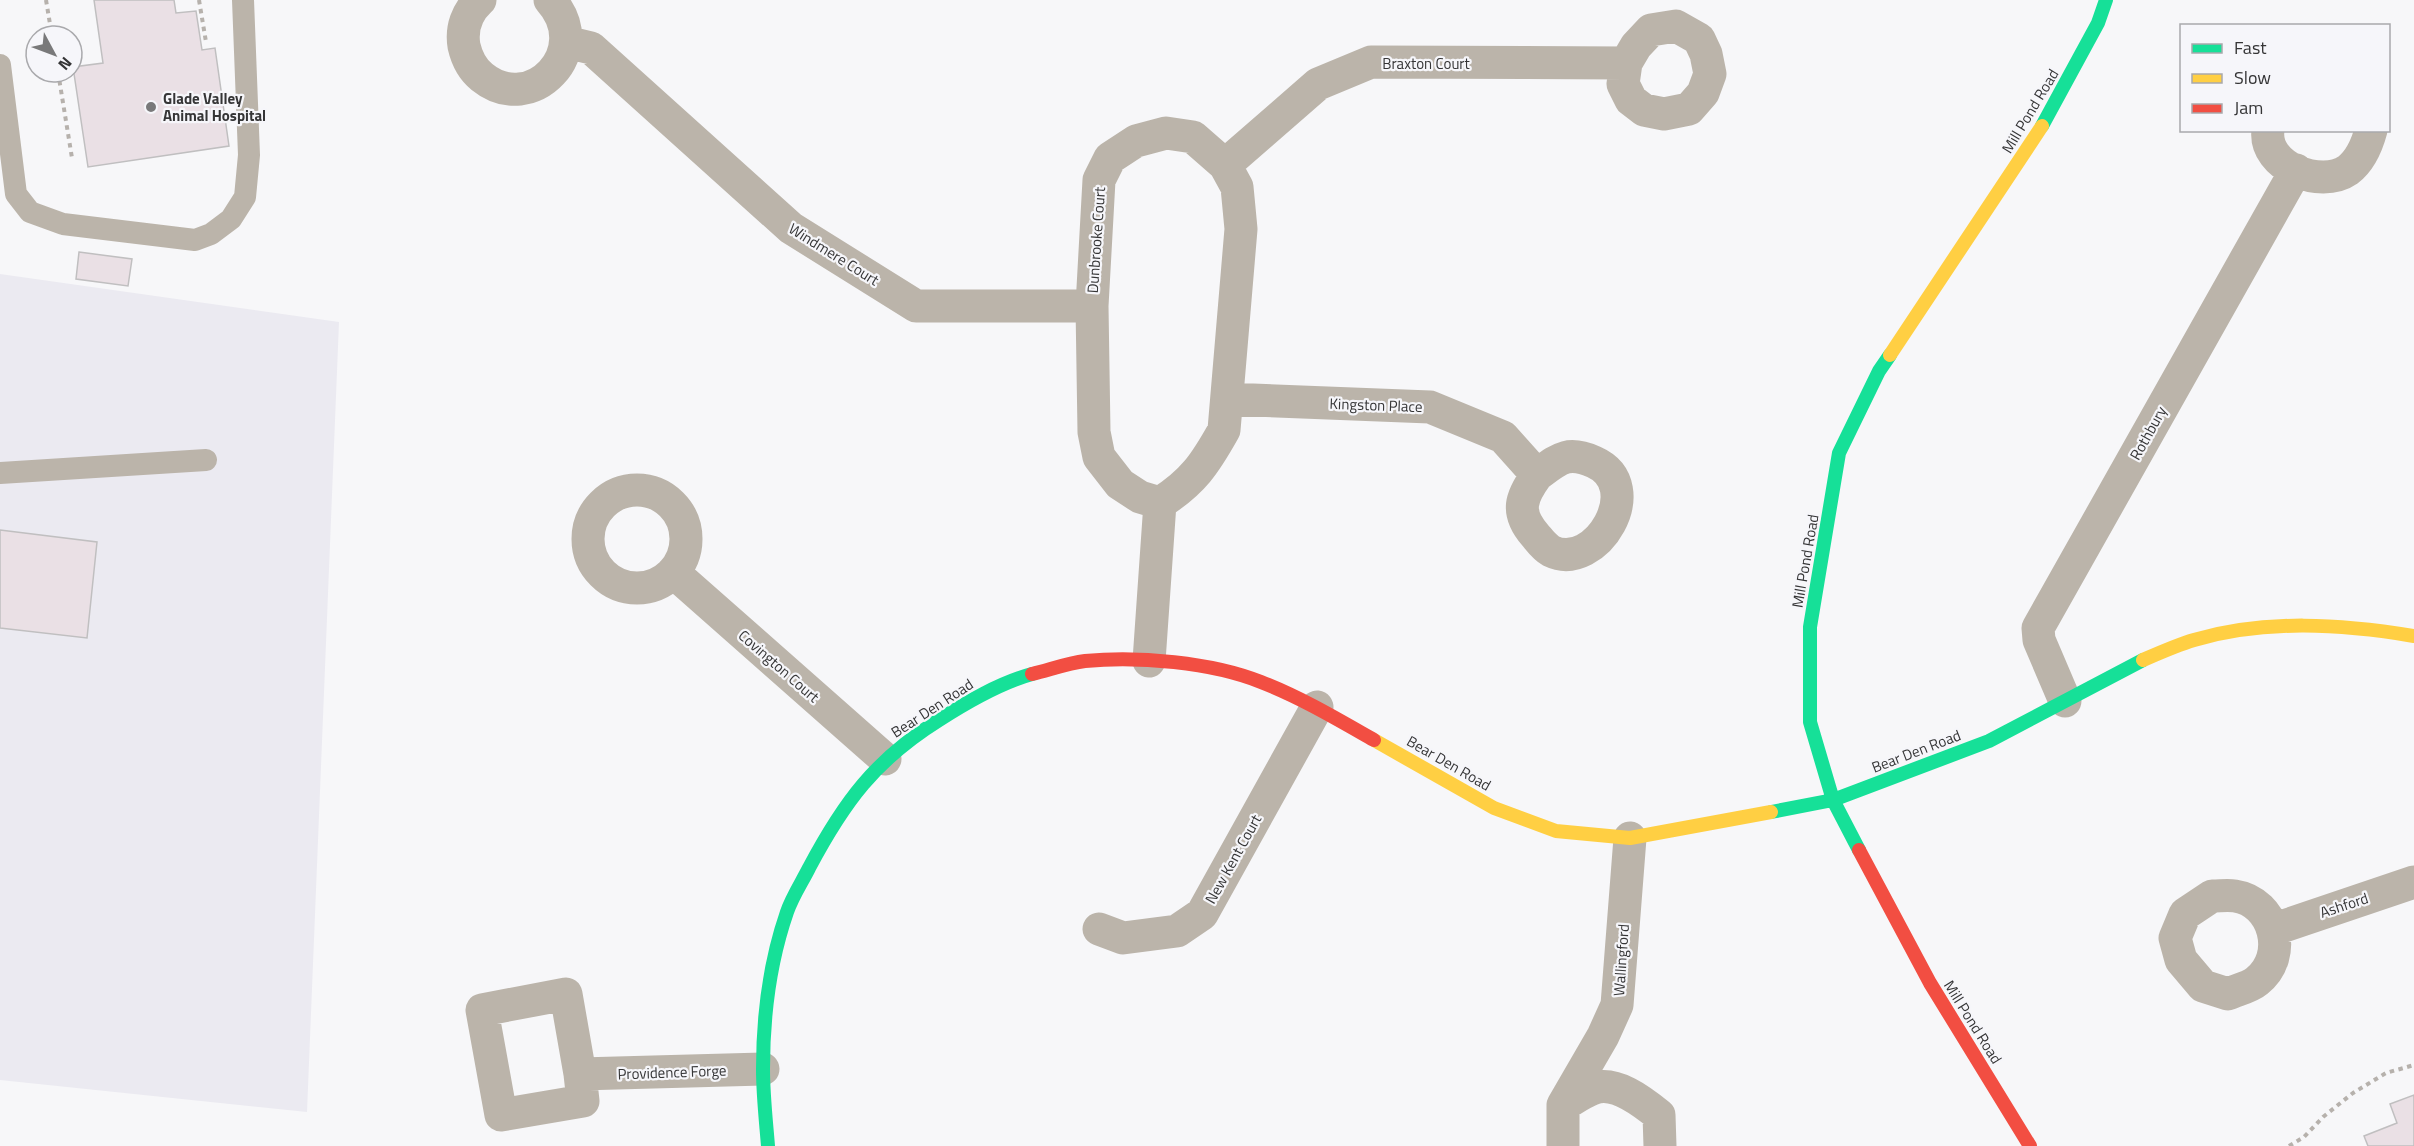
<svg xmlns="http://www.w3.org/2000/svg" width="2414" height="1146" font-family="'Titillium Web',sans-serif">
<rect width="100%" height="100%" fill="#f7f7f9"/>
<path fill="#ebeaf1" d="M0 274 339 322 307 1112 0 1080Z"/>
<path fill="#eae0e5" stroke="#c0bfc0" stroke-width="1.5" d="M94 0H174L176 13 196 11 202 50 215 48 229 146 88 167 73 67 103 63Z
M79 252 132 259 128 286 76 279Z
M0 530 97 542 87 638 0 628Z
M2414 1095V1146H2368L2364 1136 2397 1123 2390 1104Z"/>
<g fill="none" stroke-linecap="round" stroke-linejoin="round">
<path stroke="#b6b1ac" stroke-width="4" stroke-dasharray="4.5 4.5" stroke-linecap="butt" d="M46 0 52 36
M199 0 206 42
M58 72 72 158
M2289 1146 2304 1137 2323 1117 2353 1093 2386 1073 2414 1065"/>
<path stroke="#bbb4aa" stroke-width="22" d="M0 65 16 194 30 212 63 224 195 240 211 234 231 219 245 197 249 155 243 0
M0 473 206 460"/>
<path stroke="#bbb4aa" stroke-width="33" d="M480 0C467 12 461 28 464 46 467 59 472 69 482 77 531 117 596 51 550 0
M566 42 591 48 791 228 916 306H1092
M2268 130C2263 167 2321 189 2348 170 2361 160 2367 145 2371 130
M1166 133 1193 137 1225 165 1237 187 1241 229 1224 430C1205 464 1193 482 1160 503L1140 497 1120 484 1099 457 1094 432 1092 306 1099 180 1110 158 1136 141Z
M1225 165 1318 84 1371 62 1626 63 1623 84 1631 100 1644 110 1664 114 1689 109 1703 93 1710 74 1706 54 1699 39 1676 26 1651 30 1636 46 1626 63
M1228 399 1430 407 1503 437 1537 475C1521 497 1515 512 1535 535 1540 541 1544 547 1551 551 1596 573 1648 486 1594 462 1567 450 1559 459 1537 475
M588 539a49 49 0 1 1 98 0a49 49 0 1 1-98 0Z
M673 572 885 759
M1149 661 1160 503
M2065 701 2039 640 2038 628 2296 170
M2212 896C2220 896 2228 895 2235 896 2275 902 2289 956 2257 981 2250 987 2237 990 2228 994L2203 986 2181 960 2175 938 2185 914Z
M1099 929 1123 938 1177 931 1202 914 1317 707
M2275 929 2414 882
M580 1074 566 994 482 1010 501 1115 583 1101 580 1074 763 1069
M1563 1105C1572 1100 1582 1093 1592 1089 1614 1079 1643 1102 1659 1115L1660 1146
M1563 1146V1105L1603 1036 1617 1005 1630 838"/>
<path stroke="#16e098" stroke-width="14" d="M2042 126 2098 23 2106 0
M1771 812 1833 800 1989 741 2143 660
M1859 850 1833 800 1810 722V627L1839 453 1879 371 1890 355
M768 1146C766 1121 763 1095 763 1069 763 1018 770 961 787 912 792 897 802 882 809 868 844 802 875 760 939 720 967 702 999 683 1032 674"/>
<path stroke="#ffcf43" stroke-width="14" d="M1890 355 2042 126
M2143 660C2159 653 2177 645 2194 640 2265 619 2342 624 2414 636
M1374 740 1494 808 1556 831 1630 838 1771 812"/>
<path stroke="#f24e42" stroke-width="14" d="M1032 674C1049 670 1068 663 1085 661 1138 656 1211 662 1261 682 1300 697 1337 719 1374 740
M1859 850 1930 983 2030 1146"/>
</g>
<circle fill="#79797a" stroke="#f6f6fa" stroke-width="2" cx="151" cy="107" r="6"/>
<g text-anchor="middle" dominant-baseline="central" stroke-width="4.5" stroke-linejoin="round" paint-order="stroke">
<g font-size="15" fill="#353536" stroke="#f6f6fa">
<text x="1426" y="63">Braxton Court</text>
<text transform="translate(2030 111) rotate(-59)">Mill Pond Road</text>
<text transform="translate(1096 240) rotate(-86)">Dunbrooke Court</text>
<text transform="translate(834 254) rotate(32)">Windmere Court</text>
<text transform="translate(1376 405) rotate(2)">Kingston Place</text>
<text transform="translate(2148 433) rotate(-61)">Rothbury</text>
<text transform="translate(1805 561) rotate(-80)">Mill Pond Road</text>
<text transform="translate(779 666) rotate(41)">Covington Court</text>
<text transform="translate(932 708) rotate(-33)">Bear Den Road</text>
<text transform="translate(1916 751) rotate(-21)">Bear Den Road</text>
<text transform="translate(1449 763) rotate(30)">Bear Den Road</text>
<text transform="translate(1233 859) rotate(-61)">New Kent Court</text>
<text transform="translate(2344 905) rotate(-18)">Ashford</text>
<text transform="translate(1621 960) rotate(-86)">Wallingford</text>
<text transform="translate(1973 1022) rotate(58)">Mill Pond Road</text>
<text transform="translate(672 1072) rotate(-2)">Providence Forge</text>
</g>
<g font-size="15" font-weight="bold" fill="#353536" stroke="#f6f6fa" text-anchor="start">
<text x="163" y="98">Glade Valley<tspan x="163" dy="17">Animal Hospital</tspan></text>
</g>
</g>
<rect x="2180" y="24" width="210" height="108" fill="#f6f6fa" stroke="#a9a9ac" stroke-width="1.5"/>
<rect x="2192" y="44" width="30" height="9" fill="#16e098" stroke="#a9a9ac" stroke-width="1.5"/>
<text x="2234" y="54" font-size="18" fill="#353536">Fast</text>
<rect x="2192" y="74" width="30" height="9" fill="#ffcf43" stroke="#a9a9ac" stroke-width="1.5"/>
<text x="2234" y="84" font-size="18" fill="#353536">Slow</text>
<rect x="2192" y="104" width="30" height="9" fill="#f24e42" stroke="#a9a9ac" stroke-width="1.5"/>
<text x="2234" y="114" font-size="18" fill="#353536">Jam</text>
<g transform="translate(54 54) rotate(131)"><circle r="28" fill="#f6f6fa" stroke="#a9a9ac" stroke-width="1.5"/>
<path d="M0-4.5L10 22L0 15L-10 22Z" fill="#79797a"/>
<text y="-9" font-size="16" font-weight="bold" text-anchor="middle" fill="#353536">N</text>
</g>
</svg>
